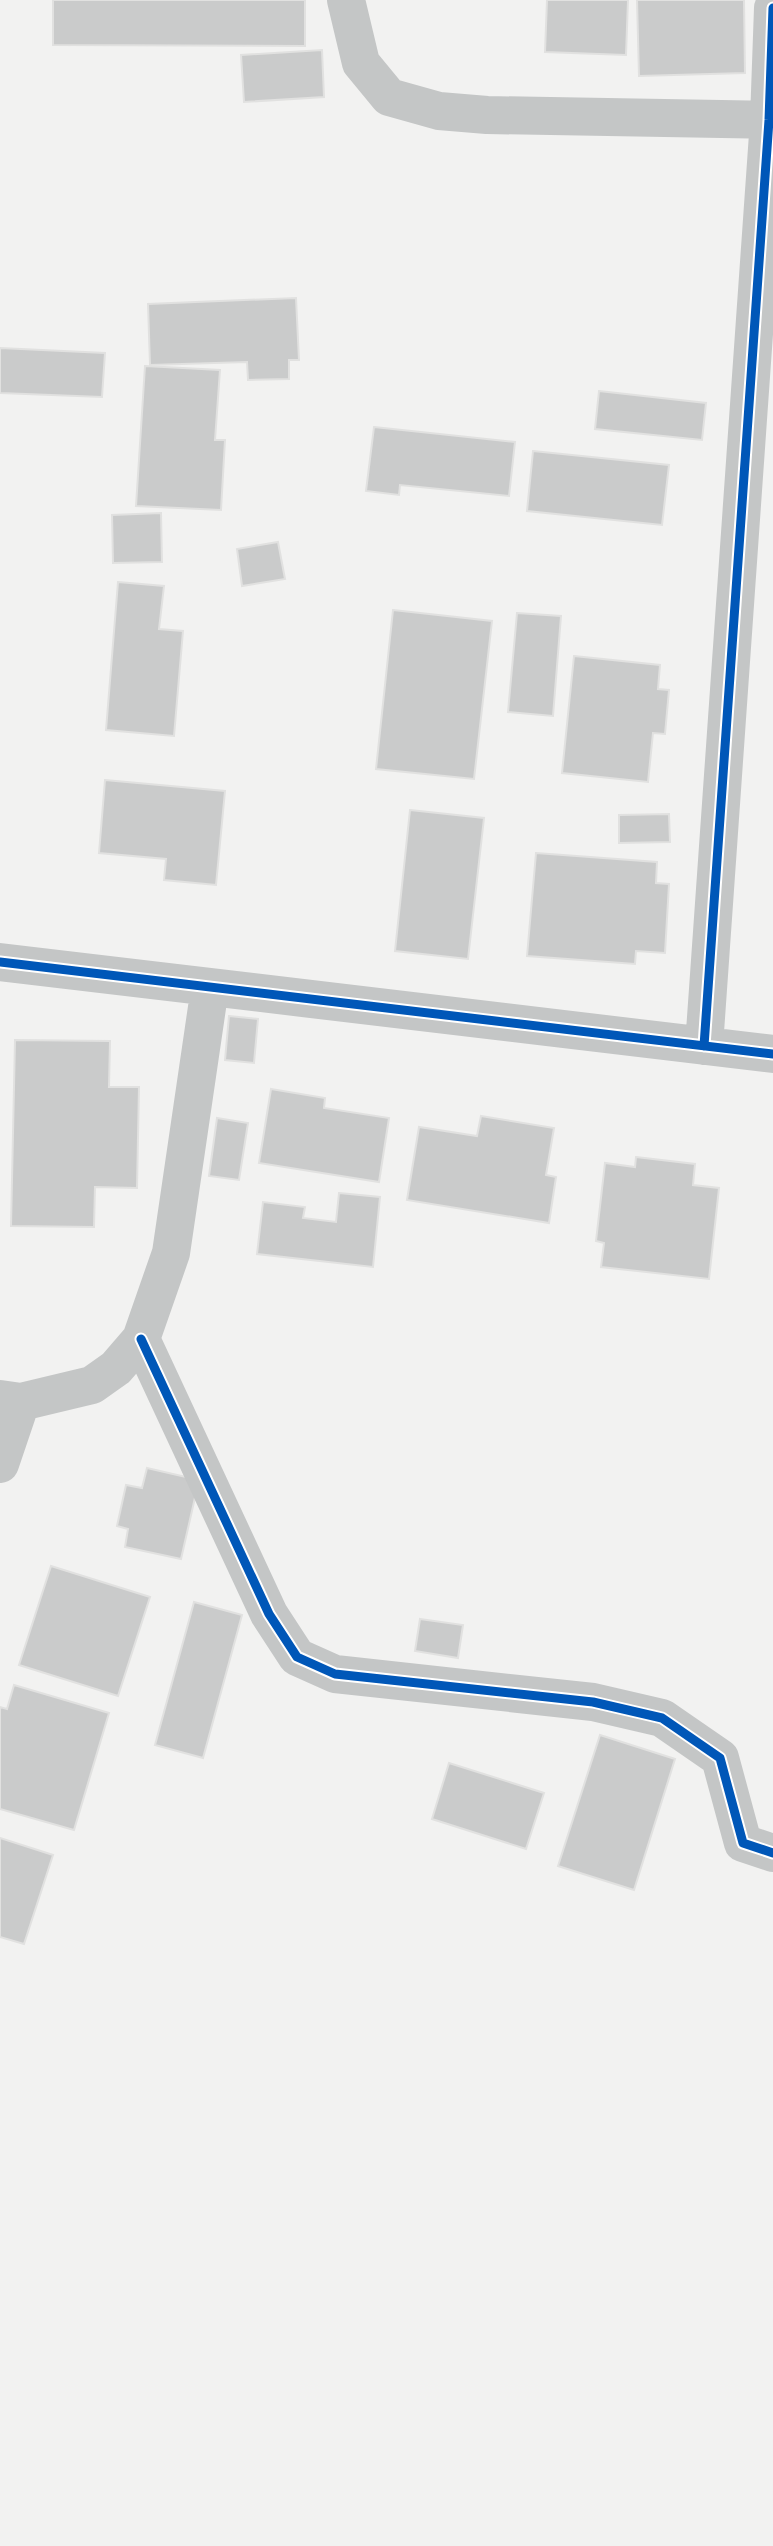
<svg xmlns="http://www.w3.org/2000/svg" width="773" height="2546" font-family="'PT Sans Narrow',sans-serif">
<rect width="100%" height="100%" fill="#f2f2f1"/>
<path fill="#cacbcb" stroke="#e1e1e0" stroke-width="2" d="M53 0H305V46L53 45Z
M547 0H628L626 55 545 52Z
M637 0H744L745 73 639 76Z
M322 50 324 97 244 102 241 55Z
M296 298 299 360H289V379L248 380 247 362 150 365 148 304Z
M0 348 105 353 102 397 0 393Z
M145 366 220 370 215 440H225L221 510 136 506Z
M599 391 706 403 702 440 595 429Z
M374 427 515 442 509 496 400 485 399 495 366 491Z
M533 451 669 465 662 525 527 511Z
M161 513 162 562 113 563 112 515Z
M278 542 285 579 242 586 237 549Z
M118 582 164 586 159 629 183 631 174 736 106 730Z
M393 610 492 621 474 779 376 769Z
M517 613 561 616 553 716 508 712Z
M574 656 660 665 658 689 669 690 665 734 653 733 648 782 562 773Z
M105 780 225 791 216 885 164 880 166 859 99 853Z
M410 810 484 818 468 959 395 951Z
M669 814 670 842 619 843V815Z
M536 853 657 862 656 883 669 884 665 953 636 951 635 964 527 956Z
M229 1016 258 1019 254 1063 225 1060Z
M15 1040 110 1041 109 1087H139L137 1188 95 1187 94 1227 11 1226Z
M271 1089 325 1098 324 1108 389 1118 379 1182 259 1163Z
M481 1116 554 1128 546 1175 556 1177 549 1223 407 1200 419 1127 477 1136Z
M217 1118 248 1123 239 1180 209 1176Z
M636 1157 695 1164 693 1185 719 1188 709 1279 601 1267 604 1243 596 1241 605 1163 635 1167Z
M339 1193 380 1197 373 1267 257 1254 263 1202 305 1207 303 1218 336 1222Z
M147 1468 199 1480 181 1559 125 1547 128 1529 117 1526 126 1485 142 1488Z
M51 1566 150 1597 118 1696 19 1665Z
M194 1602 242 1615 203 1758 155 1745Z
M420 1619 463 1625 458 1658 415 1651Z
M14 1685 109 1713 74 1830 0 1809V1707L7 1709Z
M600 1735 675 1759 634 1890 558 1866Z
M449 1763 544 1793 526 1849 432 1819Z
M0 1838 53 1855 24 1944 0 1937Z"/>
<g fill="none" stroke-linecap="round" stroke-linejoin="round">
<path stroke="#c4c6c6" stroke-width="38" d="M346 0 361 63 389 97 439 111 487 115 773 120
M0 962 773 1054
M704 1046 769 120 773 8
M141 1339 269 1614 297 1657 335 1674 593 1702 662 1718 720 1758 743 1843 773 1853
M0 1399 21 1402 92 1385 116 1368 141 1339 171 1253 210 987
M0 1464 21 1402"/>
<g stroke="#fff" stroke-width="13">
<path id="cycleway" d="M0 962 773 1054
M704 1046 769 120 773 8
M141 1339 269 1614 297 1657 335 1674 593 1702 662 1718 720 1758 743 1843 773 1853"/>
</g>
<use href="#cycleway" stroke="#0057b8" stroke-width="9"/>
</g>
</svg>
